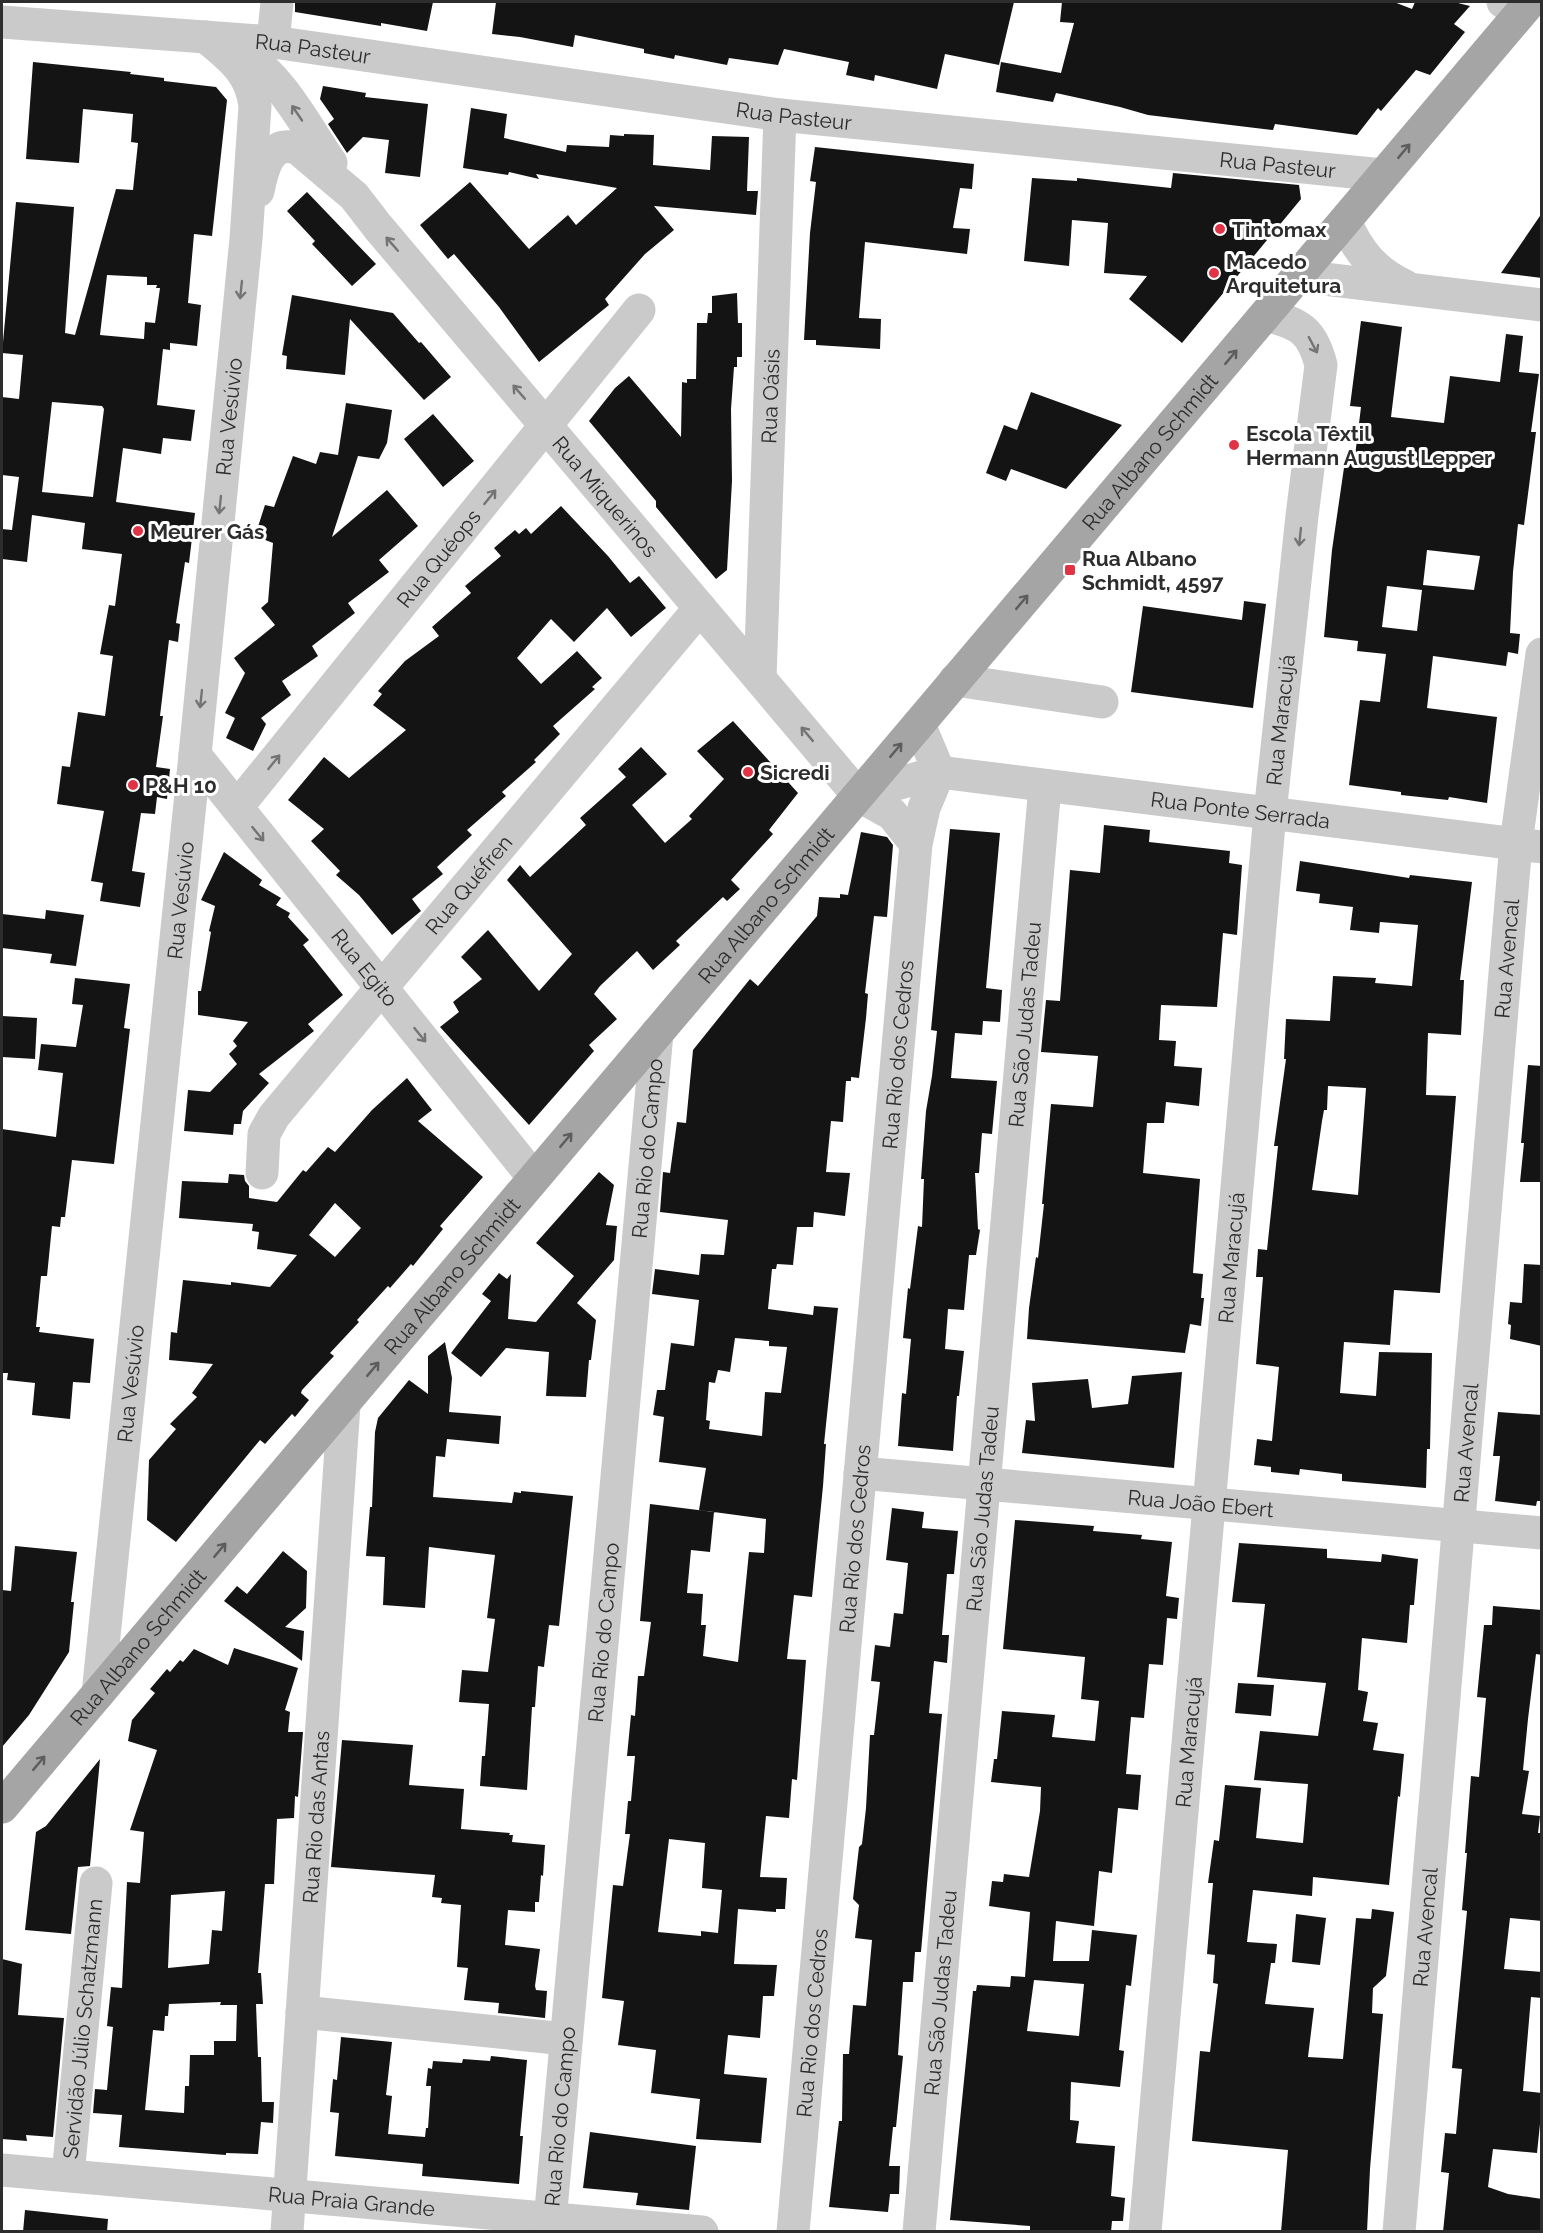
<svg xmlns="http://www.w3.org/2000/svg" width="1543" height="2233" font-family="Raleway,sans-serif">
<rect width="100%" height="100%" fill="#fff"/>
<path fill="#141414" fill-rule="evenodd" d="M295 2H433L427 31 381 23V26L295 12Z
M496 2H1014L999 65 945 54 937 89 875 75 874 81 846 75 849 62 784 49 778 65 729 58 727 65 675 55 674 59 644 53V49L575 35 573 47 520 37 492 34Z
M1062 2H1394L1412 9 1415 2H1454L1470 6 1454 24 1465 32 1430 75 1416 70 1381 111 1378 108 1357 135 1275 124 1273 130 1148 115 1120 107 1056 93 1053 102 996 92 1001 62 1061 73 1074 23 1060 22Z
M33 62 131 72 130 74 164 78V81L216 87 227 100 212 236 194 234 188 303 201 305 197 346 170 343V350L163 349 157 405 195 410 191 441 163 438 161 454 123 448 116 502 195 513 189 563 185 562 176 623 180 624 178 642 169 640 160 716H163L156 767 170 769 167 799 157 797 155 814 141 813 132 871 145 873 140 907 100 901 103 883 91 881 104 811 57 804 62 766 70 767 78 712 105 716 113 656 100 654 109 605 115 606 122 554 82 549 85 523 32 515 27 562 2 559V529L12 530 19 477 2 475V397L19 399 23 355 2 353 16 202 74 207 65 333 75 335 116 189 133 190 138 143 131 142 133 114 83 109 79 163 26 159ZM107 275 147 277V285H157L156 288H160L155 323 145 322 144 339 100 335ZM52 402 102 406 104 409 93 497 42 492Z
M323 86 366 93 365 97 428 104 420 177 385 173 389 140 363 137 347 153 328 124 334 119 320 99Z
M471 108 507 114 504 138 566 152 567 145 609 147 610 135 624 136V134L654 135 653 165 710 170 712 136 749 137 747 191H758L756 215 654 206 674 230 645 254 605 299 609 305 539 362 499 307 454 254 448 259 420 225 470 182 529 249 568 215 576 225 617 188 536 174 539 179 509 172 508 175 463 168Z
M815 147 974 164 972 189 960 188 953 228 970 229 967 254 865 242 859 318 881 319 880 349 816 345V340H804L810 233 816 182 810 181Z
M1173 173 1299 185 1301 199 1182 343 1129 299 1147 276 1104 273 1108 223 1072 220 1069 266 1024 261 1032 178 1077 181V178L1171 188Z
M307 192 376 264 352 286 312 244 315 241 287 211Z
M1542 213V278L1501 273Z
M737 293 738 323H742V357H737V367H734L731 409 732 481 727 570 716 579 656 507V501L589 421 615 388 629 376 681 437 682 382 687 383V379H696L697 323H707L708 313H712V296Z
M292 295 393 313 419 343 421 342 451 377 424 400 350 319 345 375 286 369 287 356 282 355Z
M1361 321 1402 327 1391 417 1444 423 1450 376 1500 382 1506 334 1523 336 1519 372 1539 374 1531 432H1536L1524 525 1518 524 1513 572 1510 633 1520 634 1518 654 1508 652 1506 666 1433 656 1427 708 1497 717 1487 803 1449 797 1448 800 1401 795V792L1349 785 1360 700 1380 702 1386 654 1357 651 1358 641 1324 637 1332 550 1346 454 1355 456 1361 407 1350 406ZM1427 550 1480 556 1474 590 1423 585ZM1387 586 1422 590 1417 631 1382 627Z
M1031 392 1122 425 1066 489 1011 469 1006 481 986 473 1004 425 1017 430Z
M346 403 392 410 387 443 379 459 358 456 332 537 387 490 418 526 379 560 389 572 348 603 355 613 312 646 318 656 282 681 291 695 261 718 266 724 253 751 226 738 235 718 225 713 245 673 234 658 275 625 261 608 268 602 273 543 255 536 265 505 274 507 293 456 316 464 320 452 338 455Z
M433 414 474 461 443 487 404 439Z
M561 506 608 556 630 583 639 576 666 608 631 637 607 608 574 642 551 619 517 658 541 684 577 651 602 678 592 687 595 689 553 726 560 734 534 760 536 762 502 792 506 796 467 830 472 835 437 867 443 874 412 899 421 911 392 935 359 895 336 875 340 871 311 841 324 829 288 800 324 757 349 778 406 730 373 705 382 694 378 691 405 661 439 636 432 627 471 593 465 586 501 556 494 548 515 530 519 534 526 528 531 534Z
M1244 601 1266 604 1253 708 1131 692 1143 606 1242 620Z
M733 721 798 793 769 830 773 834 731 880 740 889 727 901 723 897 676 941 680 945 653 970 637 951 600 986 594 994 617 1019 589 1045 594 1051 529 1125 440 1027 459 1012 453 1002 482 979 461 957 488 930 539 991 572 954 507 880 520 865 530 877 586 825 580 818 626 777 618 769 641 747 667 774 632 805 665 843 692 819 689 816 724 779 697 751Z
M1104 825 1150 830 1149 842 1230 851 1229 863 1242 865 1237 935 1223 933 1217 1007 1161 1005 1159 1040 1176 1041 1174 1066 1202 1068 1199 1106 1166 1102 1164 1123H1147L1143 1173 1200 1179 1193 1273 1203 1274 1201 1298H1204L1201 1326 1190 1324 1185 1353 1027 1339 1029 1308 1036 1257 1038 1258 1044 1204H1042L1051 1104 1093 1107 1098 1056 1041 1052 1046 1000 1060 1001 1070 870 1100 873Z
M950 829 1000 833 986 988 1002 990 1000 1022 983 1021 982 1035 955 1033 951 1078 997 1081 992 1134 982 1133 979 1173H975L978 1229 980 1230 976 1255H969L964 1310 948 1309 945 1349 964 1351 959 1396H957L953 1451 898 1446 902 1393 906 1394 911 1339 903 1338 908 1288 910 1289 918 1226 922 1227 924 1179H921L926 1111 932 1076 937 1031 931 1030Z
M861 832 887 837 893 845 887 917 874 916 865 993 868 994 866 1018 859 1078 851 1077V1081H846L843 1122 831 1121 826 1172 850 1173 845 1216 814 1212 813 1227H797L793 1265 777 1264 776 1269H772L768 1309 813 1315 814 1306 838 1308 824 1444H826L823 1486 812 1597 794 1595 787 1659 806 1660 797 1780 792 1779 789 1818 766 1816 760 1877 787 1878 785 1909H776V1912L738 1909 734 1964 777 1965 774 1996H763L760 2038 728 2035 724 2074 767 2078 761 2143 696 2139 700 2099 651 2093 656 2050 618 2045 624 2001 602 1998 613 1885 623 1886 630 1834H625L628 1801H631L635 1756H627L631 1715 635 1716 638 1676H644L651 1622 640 1621 650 1504 714 1512 710 1552 691 1550 687 1593 703 1594 701 1625H706L703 1656 738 1662 749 1552 764 1553 766 1519 699 1510 706 1468 659 1462 664 1417 653 1415 657 1390H665L671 1343 694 1346 699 1300 652 1294 655 1269 699 1275 701 1254 724 1255 728 1220 660 1212 663 1172 670 1173 677 1122 686 1123 693 1050 750 979 758 986 817 916 819 897 840 898V894L848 895ZM735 1338 769 1341V1346L787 1347 781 1393 765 1392 762 1436 709 1429 710 1421 706 1420 709 1382 715 1383 718 1370 730 1372ZM669 1839 705 1843 702 1888 722 1890 718 1933 701 1931V1936L658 1932Z
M224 852 262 880 259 885 281 898 276 905 290 913 288 917 309 940 303 945 343 995 308 1024 314 1031 259 1074 269 1083 243 1111 241 1124H234L233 1135 184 1131 188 1090 210 1092 237 1064 229 1054 237 1046 233 1041 248 1022 198 1015V991H201L211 932 209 931 215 906 201 900Z
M1300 861 1409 878 1410 875 1472 882 1460 980H1464L1461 1035 1428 1033 1426 1095 1456 1096 1440 1293 1394 1290 1390 1345 1344 1342 1340 1393 1376 1396 1379 1352 1432 1353 1430 1449H1427L1426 1488 1342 1481V1474L1300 1469 1299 1475 1271 1472V1467L1254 1465 1257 1439 1272 1441 1279 1367 1256 1364 1263 1277H1256L1258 1249 1267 1250 1278 1146H1274L1286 1059H1284L1286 1019 1330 1021 1333 976 1376 978 1375 983 1412 986 1418 925 1380 922 1379 933 1350 930 1353 907 1319 903 1320 894 1296 891ZM1328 1086 1366 1088 1358 1195 1312 1190 1322 1121 1324 1110H1327Z
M46 910 84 915 76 966 50 963 52 954 2 948V914L45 919Z
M75 978 130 984 124 1028 130 1029 114 1164 72 1160 65 1217H61L60 1227 52 1226 47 1276H41L36 1327H40L39 1332 94 1339 90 1383 73 1382 70 1419 32 1415 35 1383 7 1380 8 1373H2V1129L56 1137 63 1073 38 1070 41 1044 76 1047 83 1005 72 1004Z
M2 1016 37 1018 35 1059 2 1057Z
M1528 1065 1542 1066V1182H1520L1524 1143H1521Z
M407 1078 432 1110 418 1121 483 1177 440 1226 443 1229 413 1266 411 1264 390 1288 388 1286 357 1320 359 1322 330 1353 334 1356 302 1390 301 1393 309 1400 295 1417 292 1414 265 1444 260 1440 176 1542 147 1520 149 1460 176 1429 170 1424 197 1397 192 1393 213 1364 169 1360 171 1332 177 1333 183 1280 231 1285V1282L270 1287 297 1255 257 1249 259 1232 252 1231 253 1224 179 1218 182 1181 228 1183 229 1174 244 1175 245 1181 249 1186V1198L277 1202 303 1170 306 1172 328 1147 335 1152 372 1110ZM335 1203 361 1228 335 1257 309 1235Z
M599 1172 614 1185 606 1225 617 1226 614 1260 577 1303 596 1320 591 1360H589L586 1397 546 1396 549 1352 506 1348 481 1377 451 1353 491 1301 482 1294 499 1273 507 1279 511 1274 508 1319 536 1322 574 1276 536 1243Z
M1524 1264 1542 1265V1346L1510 1339 1511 1325 1508 1324 1510 1302 1522 1303Z
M445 1342 452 1378 449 1412 501 1416 499 1444 447 1439 445 1457 436 1456 433 1497 512 1503 514 1492 521 1493V1491L573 1496 559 1626 549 1625 544 1667 538 1666 535 1707H532L527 1790 480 1786 482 1756H485L489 1704 459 1702 462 1670 488 1672 495 1619 487 1618 495 1555 429 1547 425 1608 383 1605 385 1557 366 1556 370 1507H372L375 1432 378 1418 409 1380 428 1394V1356Z
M1182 1372 1174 1468 1022 1453 1026 1420 1035 1421 1032 1383 1088 1379 1092 1408 1128 1404 1132 1376Z
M1498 1412 1542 1415V1501H1537L1536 1506 1495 1501 1500 1456H1493Z
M892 1508 924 1512 922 1528 958 1531 954 1574H947L942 1635H949L947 1663 934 1661 929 1713 942 1714 921 1952H915L913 1982H903L898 2055 903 2056 896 2127H893L889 2166H900L899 2194H890L888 2212 829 2207 839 2121H842L843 2054H849L853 2005 866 2006 872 1940 855 1938 859 1905 853 1899 859 1847 862 1844 866 1808 870 1735H874L880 1682 871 1681 875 1645 890 1647 894 1613 903 1614 908 1563 886 1560Z
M1015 1520 1094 1526 1093 1531 1142 1535 1141 1539 1172 1542 1166 1596 1179 1598 1177 1619 1167 1618 1163 1665 1149 1664 1144 1718 1131 1717 1126 1774 1141 1775 1138 1810 1118 1808 1112 1873 1099 1871 1094 1926 1056 1921 1053 1961H1089L1092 1930 1137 1935 1131 1986 1126 1985 1119 2050 1124 2051 1120 2087 1071 2082 1070 2120 1079 2121 1076 2143 1115 2146 1111 2196 1125 2198 1123 2221H1112L1111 2232H1045L1030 2230V2226L950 2220 973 1991H976L977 1985 1010 1987 1011 1976 1025 1977 1030 1912 989 1906 992 1881 1003 1882 1004 1874 1029 1877 1040 1811 1041 1787 991 1782 994 1759H997L1002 1711 1055 1715 1052 1737 1095 1741 1099 1701 1081 1699 1085 1657 1003 1649ZM1034 1980 1084 1984 1079 2036 1027 2031Z
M1239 1543 1327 1549V1558L1381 1562 1382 1554 1418 1559 1414 1605H1410L1407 1643 1362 1638 1358 1690 1368 1692 1363 1721 1378 1723 1373 1750 1404 1754 1400 1797 1398 1796 1389 1885 1313 1877 1312 1896 1253 1890 1247 1942 1277 1944 1275 1963H1271L1265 2004 1314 2008 1308 2057 1343 2059 1356 1918 1371 1919 1372 1909 1394 1912 1386 1976 1373 1988 1372 2013 1383 2014 1370 2169 1367 2232H1281L1288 2150 1192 2141 1200 2051 1210 2052 1218 1984 1213 1983 1215 1955 1207 1954 1213 1883H1208L1214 1840 1219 1841 1225 1785 1261 1788 1256 1838 1303 1843 1308 1784 1254 1780 1260 1731 1318 1736 1326 1683 1257 1677 1265 1604 1232 1602Z
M15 1546 77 1552 71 1602H74L69 1652 29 1715 2 1747V1590L11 1591Z
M283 1551 307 1571 306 1608 285 1627 304 1631 302 1661 224 1601 237 1586 247 1594Z
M1493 1606 1542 1610V1655L1536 1654 1528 1719 1523 1770 1529 1771 1522 1814 1540 1816 1538 1833H1542V1921L1510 1918 1504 1969 1542 1972V1998L1531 1997 1523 2091 1542 2093V2125L1540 2124 1537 2153 1493 2149 1488 2187 1508 2194 1542 2199V2232H1443L1449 2173 1441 2172 1445 2133 1456 2134 1462 2069 1452 2068 1467 1911 1462 1910 1467 1853H1465L1471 1776 1479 1777 1486 1698 1477 1697 1484 1625H1492Z
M234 1648 298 1668 285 1710 290 1712 288 1732H303L298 1797 295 1796 294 1818 277 1819 274 1884H265L258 1973H261L263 2004H256L258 2057H261L262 2102H274L273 2123 261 2122 258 2154 226 2153V2155L119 2147 122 2115 93 2113 95 2089 107 2090 113 2027 107 2026 111 1987 122 1988 127 1882 140 1883 144 1832 130 1830 157 1750 128 1741 132 1720 155 1693 150 1689 167 1669 170 1672 180 1660 183 1662 194 1649 228 1665ZM225 1891 222 1931 212 1930 209 1964 168 1968 171 1895ZM221 2002 220 2005H237L236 2041H214V2055H190L189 2086H185L184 2113 145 2110 153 2030 164 2031 165 2016H168L169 2004Z
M1238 1683 1274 1685 1271 1716 1235 1713Z
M342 1740 413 1745 409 1785 464 1789 461 1829 510 1833 509 1835H513L512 1842 545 1845 543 1876 541 1875 539 1902H535V1912L508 1910 505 1945 540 1949 535 1986 536 1990 547 1991 545 2018 498 2013 499 2003 464 2000 468 1968 457 1967 461 1905 441 1903 442 1898 432 1897 435 1875 331 1867Z
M100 1759 90 1866 78 1867 71 1934 25 1930 36 1832 46 1826Z
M1296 1914 1326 1918 1320 1965 1292 1962Z
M2 1959 22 1964 18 2015 64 2018 53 2137 26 2135 27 2141 2 2139Z
M341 2037 392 2042 386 2095 392 2096 388 2134 425 2137 426 2128H428L431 2086H426L428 2068 432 2069 433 2061 462 2063 463 2059 490 2061 491 2056 527 2060 520 2136H523L519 2184 422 2176 423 2164 335 2156 339 2113 330 2112 333 2079 337 2080Z
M590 2132 696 2146 689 2210 636 2205 638 2193 583 2188Z
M25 2210 108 2219 107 2232H23Z"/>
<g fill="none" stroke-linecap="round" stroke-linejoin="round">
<g stroke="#cacaca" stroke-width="33">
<path d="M1503 2 1524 9"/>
<path id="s1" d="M2 22 273 42 780 115 1383 175"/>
<path d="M273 42 277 2"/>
<path d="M242 52C282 78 305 125 331 163"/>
<path id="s2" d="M258 191C261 177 265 154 280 148 284 146 291 147 296 147L354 196 378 227 858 795 892 814 916 844"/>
<path d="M1345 221C1358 252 1375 272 1405 286"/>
<path d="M1299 276 1542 305"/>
<path id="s3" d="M760 678 780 115"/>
<path d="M955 680 1102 702"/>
<path d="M919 724 939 772"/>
<path id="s4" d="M195 755 534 1178"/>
<path id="s5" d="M858 795 939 772 1542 847"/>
<path id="s6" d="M237 807 639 310"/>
<path id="s7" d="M262 1173 264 1134 274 1116 700 608"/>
<path id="s8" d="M860 1473 1542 1533"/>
<path id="s9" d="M98 1694 195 755 246 239 255 106C251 72 231 58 206 37"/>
<path d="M302 2012 566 2039"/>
<path id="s10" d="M2 2170 702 2232"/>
<path id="s11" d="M68 2175 96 1883"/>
<path id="s12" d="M287 2232 344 1405"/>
<path id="s13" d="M549 2232 657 1033"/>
<path id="s14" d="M793 2232 916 844 924 808 939 772"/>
<path id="s15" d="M919 2232 1045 786"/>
<path id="s16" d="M1145 2232 1270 813 1302 516 1321 365C1312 330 1300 324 1266 315"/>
<path id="s17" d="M1399 2232 1516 843 1542 654"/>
</g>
<path stroke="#a5a5a5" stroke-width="33" id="s18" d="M2 1807 1530 2"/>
</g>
<defs><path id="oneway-shaft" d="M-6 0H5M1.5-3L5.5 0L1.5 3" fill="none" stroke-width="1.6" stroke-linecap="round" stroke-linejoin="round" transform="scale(1.5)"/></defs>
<g stroke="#747474">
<use href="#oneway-shaft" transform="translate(297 113) rotate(-124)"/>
<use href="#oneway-shaft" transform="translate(392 244) rotate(-131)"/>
<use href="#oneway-shaft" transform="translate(241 290) rotate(96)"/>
<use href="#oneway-shaft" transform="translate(1313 345) rotate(62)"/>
<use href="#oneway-shaft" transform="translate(519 392) rotate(-131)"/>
<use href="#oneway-shaft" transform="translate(490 497) rotate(-51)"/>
<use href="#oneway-shaft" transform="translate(220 505) rotate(96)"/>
<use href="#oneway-shaft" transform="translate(1300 537) rotate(96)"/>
<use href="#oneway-shaft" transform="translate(201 699) rotate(96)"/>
<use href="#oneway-shaft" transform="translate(807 734) rotate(-130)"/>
<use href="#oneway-shaft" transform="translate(274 762) rotate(-51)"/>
<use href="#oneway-shaft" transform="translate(258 834) rotate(51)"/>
<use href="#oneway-shaft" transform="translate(420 1035) rotate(51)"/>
</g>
<g stroke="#5d5d5d">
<use href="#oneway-shaft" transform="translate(1404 151) rotate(-50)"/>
<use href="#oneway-shaft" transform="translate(1231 357) rotate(-50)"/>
<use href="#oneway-shaft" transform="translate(1022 602) rotate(-50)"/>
<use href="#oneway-shaft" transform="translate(896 750) rotate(-50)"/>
<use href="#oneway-shaft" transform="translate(566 1140) rotate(-50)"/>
<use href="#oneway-shaft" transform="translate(373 1369) rotate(-50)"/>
<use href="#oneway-shaft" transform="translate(220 1550) rotate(-50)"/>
<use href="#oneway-shaft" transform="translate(39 1763) rotate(-50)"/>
</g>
<g fill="#e03446" stroke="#fff" stroke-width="2">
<circle cx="1220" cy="229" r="6"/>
<circle cx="1214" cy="273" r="6"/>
<circle cx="1234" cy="445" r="6"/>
<circle cx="138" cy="531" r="6"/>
<rect x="1064" y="564" width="12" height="12" rx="3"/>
<circle cx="748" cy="772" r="6"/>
<circle cx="133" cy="785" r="6"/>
</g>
<g text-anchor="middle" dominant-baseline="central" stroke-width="6" stroke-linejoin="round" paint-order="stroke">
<g font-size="21" fill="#2d2d2d" stroke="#fff">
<text stroke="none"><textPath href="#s1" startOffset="312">Rua Pasteur</textPath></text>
<text stroke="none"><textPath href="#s1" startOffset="798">Rua Pasteur</textPath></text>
<text stroke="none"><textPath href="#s1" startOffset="1284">Rua Pasteur</textPath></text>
<text stroke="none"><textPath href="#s3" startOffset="282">Rua Oásis</textPath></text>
<text stroke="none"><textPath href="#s9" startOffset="1284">Rua Vesúvio</textPath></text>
<text stroke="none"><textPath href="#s18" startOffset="1776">Rua Albano Schmidt</textPath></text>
<text stroke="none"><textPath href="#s2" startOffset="534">Rua Miquerinos</textPath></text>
<text stroke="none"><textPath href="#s6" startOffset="320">Rua Quéops</textPath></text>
<text stroke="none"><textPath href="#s16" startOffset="1518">Rua Maracujá</textPath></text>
<text stroke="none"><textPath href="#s5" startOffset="388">Rua Ponte Serrada</textPath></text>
<text stroke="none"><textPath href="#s7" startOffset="362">Rua Quéfren</textPath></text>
<text stroke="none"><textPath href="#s9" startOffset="798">Rua Vesúvio</textPath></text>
<text stroke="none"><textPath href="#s18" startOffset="1182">Rua Albano Schmidt</textPath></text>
<text stroke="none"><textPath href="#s17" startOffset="1278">Rua Avencal</textPath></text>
<text stroke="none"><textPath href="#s4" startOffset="272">Rua Egito</textPath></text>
<text stroke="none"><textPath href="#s15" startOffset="1212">Rua São Judas Tadeu</textPath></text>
<text stroke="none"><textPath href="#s14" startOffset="1182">Rua Rio dos Cedros</textPath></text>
<text stroke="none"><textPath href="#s13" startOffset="1088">Rua Rio do Campo</textPath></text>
<text stroke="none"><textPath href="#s16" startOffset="978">Rua Maracujá</textPath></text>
<text stroke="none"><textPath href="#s18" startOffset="696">Rua Albano Schmidt</textPath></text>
<text stroke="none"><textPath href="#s9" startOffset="312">Rua Vesúvio</textPath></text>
<text stroke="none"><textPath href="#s17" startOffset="792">Rua Avencal</textPath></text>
<text stroke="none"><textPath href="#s8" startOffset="342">Rua João Ebert</textPath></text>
<text stroke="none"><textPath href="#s15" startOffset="726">Rua São Judas Tadeu</textPath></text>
<text stroke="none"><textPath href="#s14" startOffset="696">Rua Rio dos Cedros</textPath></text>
<text stroke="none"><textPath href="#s13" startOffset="602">Rua Rio do Campo</textPath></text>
<text stroke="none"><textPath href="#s18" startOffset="210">Rua Albano Schmidt</textPath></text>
<text stroke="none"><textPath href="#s16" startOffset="492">Rua Maracujá</textPath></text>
<text stroke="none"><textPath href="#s12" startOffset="416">Rua Rio das Antas</textPath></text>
<text stroke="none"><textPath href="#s17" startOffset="306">Rua Avencal</textPath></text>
<text stroke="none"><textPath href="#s15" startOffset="240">Rua São Judas Tadeu</textPath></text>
<text stroke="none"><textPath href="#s14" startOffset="210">Rua Rio dos Cedros</textPath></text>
<text stroke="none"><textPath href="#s11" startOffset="147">Servidão Júlio Schatzmann</textPath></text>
<text stroke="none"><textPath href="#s13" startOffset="116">Rua Rio do Campo</textPath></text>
<text stroke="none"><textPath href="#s10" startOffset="351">Rua Praia Grande</textPath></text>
</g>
<g font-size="21" font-weight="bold" fill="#2d2d2d" stroke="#fff" text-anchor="start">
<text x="1232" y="229">Tintomax</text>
<text x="1226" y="261">Macedo<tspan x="1226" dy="24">Arquitetura</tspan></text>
<text x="1246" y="433">Escola Têxtil<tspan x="1246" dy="24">Hermann August Lepper</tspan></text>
<text x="150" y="531">Meurer Gás</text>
<text x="1082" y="558">Rua Albano<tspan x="1082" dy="24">Schmidt, 4597</tspan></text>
<text x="760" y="772">Sicredi</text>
<text x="145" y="785">P&amp;H 10</text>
</g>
</g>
<rect width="1543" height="2233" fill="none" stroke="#2d2d2d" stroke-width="6"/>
</svg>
